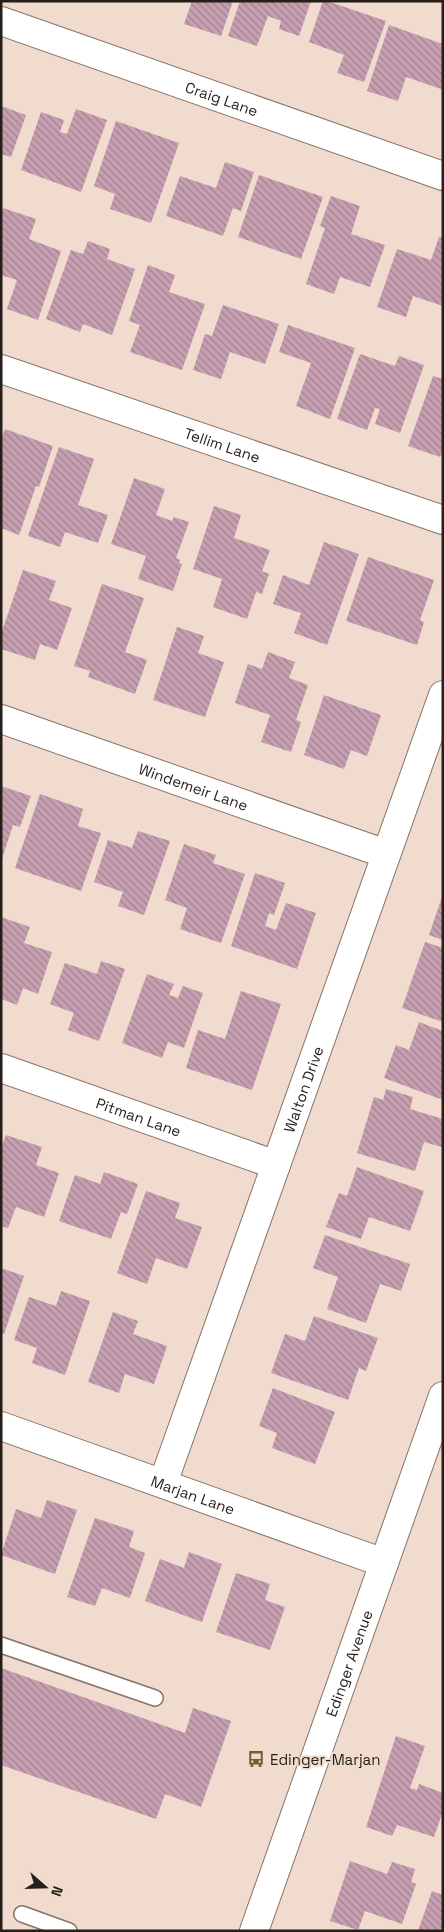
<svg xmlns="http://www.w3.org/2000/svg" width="444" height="1932" font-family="'Space Grotesk',sans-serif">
<defs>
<pattern id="building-back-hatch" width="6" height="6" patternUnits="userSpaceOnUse" patternTransform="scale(1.25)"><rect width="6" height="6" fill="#c69fb1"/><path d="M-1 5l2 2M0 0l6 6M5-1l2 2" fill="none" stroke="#a1818f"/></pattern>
</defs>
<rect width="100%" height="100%" fill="#f0dbce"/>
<path fill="url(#building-back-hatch)" d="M192 1H233L221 36 184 24Z
M240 1H311L299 36 279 29 281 21 268 16 257 46 228 36Z
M323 1H327L386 21 364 82 337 73 344 55 309 42Z
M389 25 443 44V84L441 89 406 77 398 101 367 91Z
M1 106 26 115 11 157 1 154Z
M76 109 107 120 81 192 21 170 41 112 64 120 60 132 67 134Z
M116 121 179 143 151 223 110 209 115 194 94 186Z
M225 162 254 172 241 211 233 208 223 236 166 216 180 176 216 188Z
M259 175 323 197 301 259 238 237Z
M331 196 360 206 351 234 385 245 370 287 340 277 334 294 306 284 325 228 320 226Z
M3 208 36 219 29 239 61 251 38 320 7 309 17 280 1 275V213Z
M439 237 443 238V306L413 296 406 317 377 307 397 249 431 260Z
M88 241 110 249 107 259 135 269 112 335 83 324 80 332 46 319 71 250 83 254Z
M148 265 175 275 169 292 205 304 182 370 130 352 140 325 129 321Z
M223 305 279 324 265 364 230 352 221 379 193 370 205 334 212 336Z
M288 325 355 348 330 419 296 406 311 363 279 352Z
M360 354 395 366 399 356 424 365 400 433 375 424 380 409 375 408 367 430 337 419Z
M433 376 443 379V450L440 457 408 446Z
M5 429 53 446 39 487 36 486 19 535 1 528V439Z
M59 447 94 459 78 505 108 515 98 543 65 532 60 547 28 536Z
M134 478 165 489 156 515 172 521 174 517 189 522 176 558 180 560 179 563 182 564 173 591 138 579 146 556 111 544Z
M214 506 241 515 234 538 270 550 262 571 269 574 262 594 256 592 247 619 213 607 222 579 193 569Z
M324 542 359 554 327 645 294 633 301 613 273 604 283 575 309 585Z
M368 557 434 580 420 620 424 622 417 645 346 621Z
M23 570 56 581 49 600 72 608 57 650 40 644 35 660 1 649V634Z
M102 584 144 598 125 652 147 660 135 694 88 677 90 671 74 666Z
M177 627 204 636 198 653 224 662 205 717 153 700Z
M268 652 295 662 289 678 308 685 296 720 301 722 291 752 261 742 270 715 235 703 248 664 262 669Z
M324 695 381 715 367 756 351 750 344 769 304 755Z
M1 786 31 796 20 827 13 825 2 859Z
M40 794 83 809 78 826 101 833 81 891 15 868Z
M138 831 170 841 144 915 118 906 123 892 94 882 108 840 132 848Z
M184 844 216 855 213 863 245 874 221 943 180 929 187 908 165 900Z
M255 873 285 883 274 915 269 913 265 926 276 930 286 903 316 913 297 969 231 946Z
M442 897H443V940L429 935Z
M1 917 30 927 24 943 52 952 38 994 23 988 17 1005 1 999Z
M425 942 443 948V1022L402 1008Z
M101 961 125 969 99 1041 68 1030 74 1013 50 1004 65 963 97 974Z
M147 974 174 984 169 995 178 998 183 986 203 993 184 1048 168 1042 162 1058 122 1043Z
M241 991 281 1004 252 1090 186 1068 198 1030 225 1039Z
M419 1022 443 1031V1100L384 1078 396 1045 409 1050Z
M386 1089 413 1097 410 1109 443 1119 442 1147 424 1142 415 1171 357 1153 374 1097 383 1100Z
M6 1135 42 1147 36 1165 59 1173 44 1217 16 1207 8 1228 1 1226V1148Z
M357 1167 424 1191 410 1231 369 1217 361 1239 326 1227 339 1193 347 1196Z
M104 1172 138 1184 127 1214 121 1212 111 1239 59 1221 75 1175 100 1184Z
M146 1191 180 1203 175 1218 202 1227 187 1269 156 1258 147 1284 117 1273Z
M325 1235 410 1264 401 1291 380 1284 366 1323 327 1309 338 1277 313 1268Z
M1 1268 24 1276 4 1334H1Z
M61 1291 90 1301 65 1375 32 1363 37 1348 14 1340 29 1297 56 1306Z
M113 1312 138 1321 133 1334 167 1346 154 1384 125 1374 119 1393 88 1382Z
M314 1316 378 1338 366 1371 359 1368 348 1400 271 1373 285 1334 305 1341Z
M273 1388 335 1412 315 1464 272 1448 277 1433 259 1426Z
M47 1500 77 1510 55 1574 1 1555 16 1509 41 1518Z
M95 1518 134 1531 129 1547 145 1553 130 1598 102 1588 95 1606 67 1597Z
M189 1552 222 1564 202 1622 145 1601 160 1559 184 1568Z
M236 1573 270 1584 265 1600 285 1607 270 1650 216 1632Z
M1 1668 185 1733 193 1708 231 1721 201 1807 165 1794 156 1819 1 1765Z
M396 1736 425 1746 410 1788 417 1790 419 1784 443 1793V1811L434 1837 397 1825 392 1836 366 1827Z
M350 1861 387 1874 392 1862 415 1869 411 1882 416 1884 402 1924 365 1911 358 1930 330 1921Z
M432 1891 443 1895V1931H418Z"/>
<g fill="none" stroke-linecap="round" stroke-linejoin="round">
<g stroke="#877368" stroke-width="18">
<path id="service" d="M1 1645 155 1698
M22 1914 69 1931"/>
</g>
<g stroke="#877368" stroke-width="30">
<g id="minor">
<path id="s1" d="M1 21 443 176"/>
<path id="s2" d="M1 369 443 520"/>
<path id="s3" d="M1 719 386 854"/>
<path id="s4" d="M1 1068 276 1165"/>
<path id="s5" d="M1 1426 384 1563"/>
<path id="s6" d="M163 1483 443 695"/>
</g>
</g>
<g stroke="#877368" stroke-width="30">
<g id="primary">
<path id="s7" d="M254 1931 443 1396"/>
</g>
</g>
<use href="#service" stroke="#fff" stroke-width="15"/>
<use href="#minor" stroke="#fff" stroke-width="28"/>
<use href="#primary" stroke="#fff" stroke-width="28"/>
</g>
<defs>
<g id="bus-bare" transform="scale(1.35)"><path d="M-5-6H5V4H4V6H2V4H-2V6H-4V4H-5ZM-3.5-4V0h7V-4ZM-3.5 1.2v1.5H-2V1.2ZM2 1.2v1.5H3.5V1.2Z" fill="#706330" stroke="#f0dbce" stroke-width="2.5" paint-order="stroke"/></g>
</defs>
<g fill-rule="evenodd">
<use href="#bus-bare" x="256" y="1759"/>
</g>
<g text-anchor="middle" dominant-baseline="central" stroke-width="4" stroke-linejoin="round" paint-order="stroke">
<g font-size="15" fill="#261e1a" stroke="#f0dbce">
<text stroke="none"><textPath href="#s1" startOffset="234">Craig Lane</textPath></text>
<text stroke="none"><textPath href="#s2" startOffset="234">Tellim Lane</textPath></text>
<text stroke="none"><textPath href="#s3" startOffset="204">Windemeir Lane</textPath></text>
<text stroke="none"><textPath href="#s6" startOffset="418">Walton Drive</textPath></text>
<text stroke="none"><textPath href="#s4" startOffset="146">Pitman Lane</textPath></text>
<text stroke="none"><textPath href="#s5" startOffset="204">Marjan Lane</textPath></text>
<text stroke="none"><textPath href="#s7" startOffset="284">Edinger Avenue</textPath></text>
</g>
<g font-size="15" fill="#261e1a" stroke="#f0dbce" text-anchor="start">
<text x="270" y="1759">Edinger-Marjan</text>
</g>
</g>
<rect width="444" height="1932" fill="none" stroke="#261e1a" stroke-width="5"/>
<g transform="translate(45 1887) rotate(110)" stroke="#f0dbce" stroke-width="4" paint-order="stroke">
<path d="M0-4L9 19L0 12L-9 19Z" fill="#261e1a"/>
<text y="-8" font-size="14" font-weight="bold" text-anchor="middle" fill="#261e1a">N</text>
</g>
</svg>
